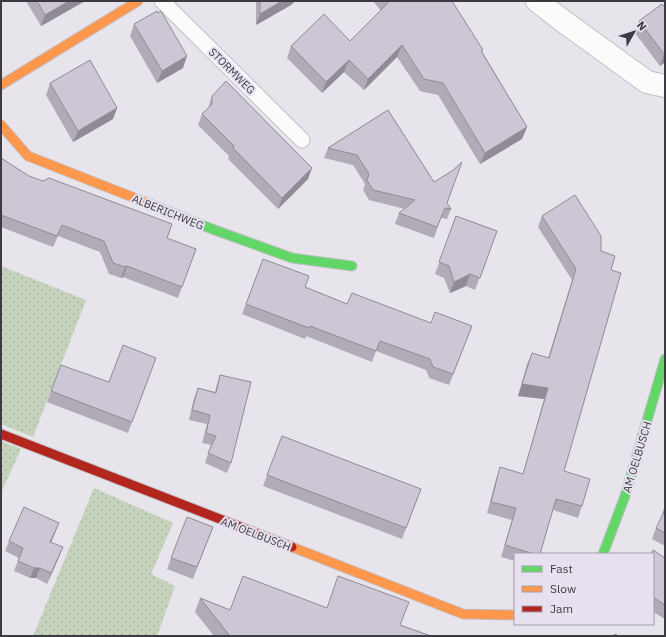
<svg xmlns="http://www.w3.org/2000/svg" width="666" height="637" font-family="'IBM Plex Sans',sans-serif">
<defs>
<pattern id="green-dots" width="8" height="8" patternUnits="userSpaceOnUse"><rect width="8" height="8" fill="#c5d2bc"/><path d="M2 2h.1M6 6h.1" fill="none" stroke="#aab5a3" stroke-width="1.8" stroke-linecap="round"/></pattern>
</defs>
<rect width="100%" height="100%" fill="#e7e4ec"/>
<path fill="url(#green-dots)" d="M1 266 86 300 33 437 1 424Z
M1 441 21 449 1 493Z
M94 488 173 523 151 574 175 586 157 636H33Z"/>
<g fill="none" stroke-linecap="round" stroke-linejoin="round">
<g stroke="#c2c0c6" stroke-width="17">
<path id="lane" d="M162 1 302 140"/>
</g>
<g stroke="#c2c0c6" stroke-width="24">
<path id="street" d="M537 1 563 21 647 82 665 86"/>
</g>
<g stroke="#c2c0c6" stroke-width="11">
<path id="fast" d="M150 204 212 229 292 258 352 266
M603 554 625 496 665 359"/>
</g>
<g stroke="#c2c0c6" stroke-width="11">
<path id="slow" d="M1 85 138 1
M1 125 28 156 150 204
M292 547 463 614 515 615"/>
</g>
<g stroke="#c2c0c6" stroke-width="11">
<path id="jam" d="M1 434 292 547"/>
</g>
<use href="#lane" stroke="#fbfbfc" stroke-width="15"/>
<use href="#street" stroke="#fbfbfc" stroke-width="22"/>
<use href="#fast" stroke="#63d668" stroke-width="9"/>
<use href="#slow" stroke="#ff974d" stroke-width="9"/>
<use href="#jam" stroke="#b3261e" stroke-width="9"/>
</g>
<path fill="#b0abb7" d="M26 1H85L41 26Z
M255 1H295L291 5 256 25V2Z
M373 1H452L527 127 522 139 480 164 438 95 420 91 397 57 364 90 344 72 322 93 287 58 291 46 350 41 381 11Z
M665 5V62L660 66 635 33 639 21Z
M134 24 183 68 157 83 130 36Z
M50 83 117 108 113 119 73 142 46 95Z
M212 96 308 179 278 209 228 159 229 156 198 125 202 114 208 108Z
M388 110 451 209 447 219 441 218 434 238 395 224 399 213 405 209 369 200 363 190 365 184 353 165 324 158 328 148Z
M1 158 29 176 167 238 196 249 178 298 123 277 121 278 109 274 100 252 58 236 53 247 1 227Z
M456 216 497 231 475 290 466 286 450 293 444 278 435 274Z
M542 216 601 251 611 270 564 471 582 506 578 518 553 510 540 554H515V561L501 557 512 520 487 513 496 479 500 467 523 474 544 399 518 396 527 364 532 353 548 358 572 280 538 227Z
M263 259 305 287 347 304 431 323 472 326 449 385 429 378 426 370 376 351 372 362 306 336 305 339 242 314Z
M156 358 128 433 47 402 51 391 109 382Z
M220 375 231 463 227 473 205 463 211 445 202 443 207 424 189 420 194 398 198 388 215 392 217 384Z
M282 436 421 489 402 539 263 486Z
M665 505V546L652 539 656 528 661 518Z
M187 517 213 527 193 579 167 569Z
M59 523 51 542 59 557 47 584 36 578H30L14 571 19 558 5 551 9 541Z
M653 554 665 558V619L653 612Z
M200 598 230 610 327 608 400 625 431 636H214L195 612Z"/>
<path fill="#908b95" d="M69 1H85L41 26 45 15Z
M282 1H295L291 5 256 25 260 14Z
M402 45 397 57 364 90 368 79Z
M664 54H665V62L660 66Z
M187 56 183 68 157 83 162 71Z
M349 60 344 72 322 93 326 82Z
M117 108 113 119 73 142 78 131Z
M527 127 522 139 480 164 485 153Z
M312 168 308 179 278 209 282 198Z
M127 266 123 277 121 278 125 267Z
M470 274 466 286 450 293 454 282Z
M522 384 548 388 544 399 518 396Z
M59 523 55 533 47 552 50 542Z
M63 547 59 557 47 584 51 573Z
M34 568H40L36 578H30Z"/>
<path fill="#cdc7d5" stroke="#908b95" d="M37 1H69L45 15Z
M260 1H282L260 14Z
M387 1H452L483 50 481 51 527 127 485 153 443 83 424 79 402 45 368 79 349 60 326 82 291 46 324 14 350 41 388 3Z
M662 4 663 6 665 5V54H664L639 21Z
M157 11 158 13 161 11 187 56 162 71 134 24Z
M90 60 117 108 78 131 50 83Z
M226 81 312 168 282 198 233 148 234 146 202 114 212 104V96Z
M388 110 434 182 452 171 462 162 447 203 451 209 445 208 437 227 399 213 415 200 373 190 367 180 369 174 357 155 328 148Z
M1 158 29 176 43 181 49 178 172 224 167 238 196 249 182 287 127 266 125 267 113 263 104 241 62 225 57 236 1 215Z
M575 195 601 236V251L615 256 611 270 621 273 564 471 590 479 582 506 556 499 540 554H534L505 545 516 508 491 502 500 467 523 474 548 388 522 384 532 353 549 358 576 269 542 216Z
M456 216 497 231 480 278 470 274 454 282 449 266 439 262Z
M263 259 309 276 305 287 347 304 352 293 431 323 435 312 472 326 453 374 433 367 430 359 380 341 376 351 310 326 309 328 246 304Z
M123 345 156 358 132 422 51 391 61 365 109 382Z
M220 375 251 382 231 463 208 453 216 436 206 433 210 415 192 410 198 388 216 393Z
M282 436 421 489 406 528 267 475Z
M24 507 59 523 50 542 63 547 51 573 40 568H34L18 561 23 548 9 541Z
M665 508V533L656 528 663 514Z
M187 517 213 527 197 567 171 558Z
M653 550 665 558V605L653 597V554H651Z
M243 576 327 608 338 576 409 602 400 625 431 636H230L200 598 230 610Z
M616 634 617 636H612Z"/>
<g text-anchor="middle" dominant-baseline="central" stroke-width="4" stroke-linejoin="round" paint-order="stroke">
<g font-size="11" fill="#3d3b41" stroke="#e6e0ef">
<text transform="translate(232 71) rotate(45)">STORMWEG</text>
<text transform="translate(168 212) rotate(22)">ALBERICHWEG</text>
<text transform="translate(637 457) rotate(-73)">AM OELBUSCH</text>
<text transform="translate(256 534) rotate(21)">AM OELBUSCH</text>
</g>
</g>
<rect width="666" height="637" fill="none" stroke="#3d3b41" stroke-width="4"/>
<rect x="514" y="553" width="140" height="72" fill="#e6e0ef" stroke="#a29ea9"/>
<rect x="522" y="566" width="20" height="6" fill="#63d668" stroke="#a29ea9"/>
<text x="550" y="573" font-size="12" fill="#3d3b41">Fast</text>
<rect x="522" y="586" width="20" height="6" fill="#ff974d" stroke="#a29ea9"/>
<text x="550" y="593" font-size="12" fill="#3d3b41">Slow</text>
<rect x="522" y="606" width="20" height="6" fill="#b3261e" stroke="#a29ea9"/>
<text x="550" y="613" font-size="12" fill="#3d3b41">Jam</text>
<g transform="translate(634 32) rotate(51)" stroke="#e6e0ef" stroke-width="3" paint-order="stroke">
<path d="M0-3L7 15L0 10L-7 15Z" fill="#3d3b41"/>
<text y="-6" font-size="11" font-weight="bold" text-anchor="middle" fill="#3d3b41">N</text>
</g>
</svg>
